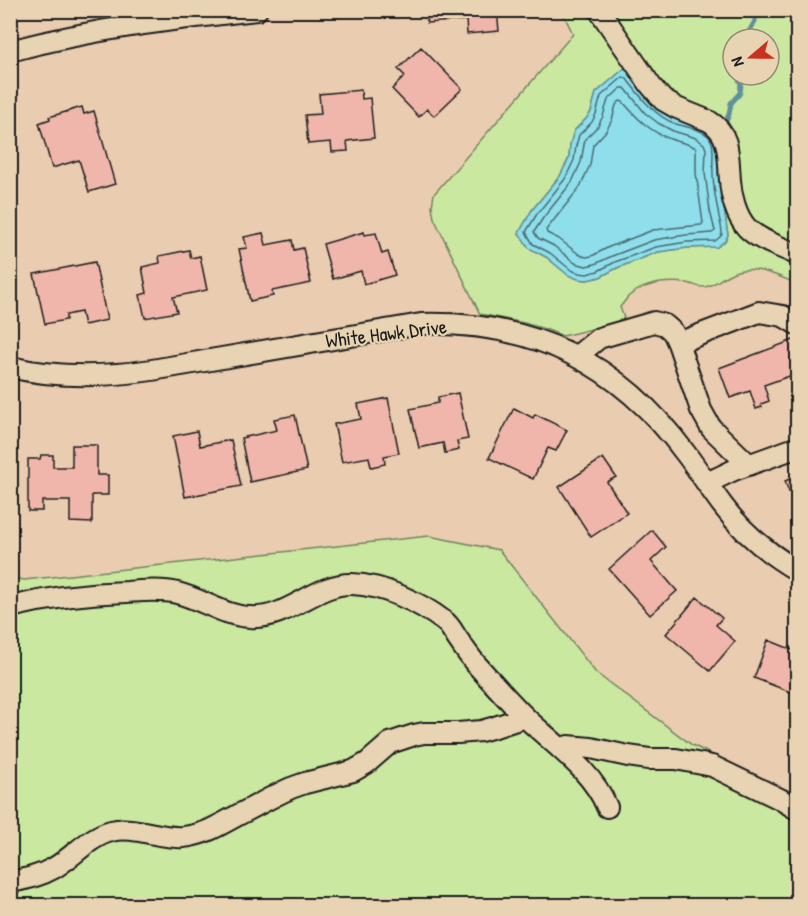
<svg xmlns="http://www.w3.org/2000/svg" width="808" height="916" font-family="'Patrick Hand',sans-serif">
<rect width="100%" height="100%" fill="#eacdb1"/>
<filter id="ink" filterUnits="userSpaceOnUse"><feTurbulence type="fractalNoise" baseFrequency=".0167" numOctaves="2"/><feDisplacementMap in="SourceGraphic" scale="12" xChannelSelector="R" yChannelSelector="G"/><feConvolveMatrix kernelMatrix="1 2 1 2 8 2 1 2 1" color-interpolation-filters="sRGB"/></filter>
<g filter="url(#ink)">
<path fill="#cae8a0" stroke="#73825e" stroke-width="1.5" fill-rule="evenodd" d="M562 11H797V284C777 275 752 263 730 274 721 278 715 285 705 287 698 288 694 284 687 283 668 281 645 283 629 296 626 299 623 304 620 307L625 321 563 336 545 329 524 323 480 314 434 218 432 206 434 194 573 34ZM733 39H769V75H733ZM626 67 644 92 719 147 718 171 728 235 725 241 717 247 687 248 658 252 617 268 600 277 587 280 578 279 546 257 529 248 519 233 532 210 560 176 569 158 570 145 574 131 586 119 591 112 596 93Z
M429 536 499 550 596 673 692 745 775 785 797 794V905H11V577L24 580Z"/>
<path fill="#8edeeb" stroke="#609098" stroke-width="1.5" d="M626 67 644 92 711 130 719 147 718 171 728 235 725 241 717 247 687 248 658 252 617 268 600 277 587 280 578 279 568 275 546 257 529 248 519 233 532 210 560 176 569 158 570 145 574 131 586 119 591 112 596 93Z"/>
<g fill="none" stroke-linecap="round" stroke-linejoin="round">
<path stroke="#4a6a6f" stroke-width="1.5" d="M623 77 626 78C640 96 654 116 676 124 686 127 699 128 707 135 713 140 713 148 713 156 712 174 714 193 718 211 719 219 722 226 722 234L720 237 715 241 687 242 656 247 615 262 598 271 587 274 579 273 571 270 550 253 533 244 526 232 537 214 565 179 574 160 576 146 579 135 592 122 596 114 601 96Z
M621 88H625L645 113 658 123 673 131 696 138 704 144 706 149 705 173 710 211 715 231 712 233 686 235 654 240 612 256 595 264 586 266 575 263 554 246 538 238 534 232 543 218 572 182 581 162 585 139 598 126 603 116 608 100Z
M620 101 623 102C636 117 649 131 668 138 677 142 687 143 696 148V173L703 223 701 225 653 230 609 247 592 256 586 257 580 255 559 239 547 233 546 230 580 187 590 165 593 145 606 131 612 120 616 105Z"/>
<path stroke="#609098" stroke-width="5" d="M745 39 755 21V10
M725 124 729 114 731 103 740 93 741 84 737 75"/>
</g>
<path fill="#f0b6ac" stroke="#1c1c1c" stroke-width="1.5" d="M425 10H497L499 31 467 34 466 20 427 23Z
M421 47 462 89 434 116 427 109 419 117 392 89 405 76 398 69Z
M361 90 362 99 370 98 374 138 347 141 348 151 332 152 331 142 308 144 305 115 321 114 319 94Z
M82 107 84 114 94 111 115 184 89 192 79 160 52 168 39 123 50 119 49 117Z
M364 232 365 235 376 233 382 254 388 252 395 275 364 284 361 271 333 279 323 244Z
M263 233 266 245 292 240 294 250 303 248 311 283 272 291 273 296 250 301 239 249 247 248 244 237Z
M189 250 191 258 200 256 207 290 173 297 177 312 145 318 140 295 147 293 142 267 160 263 159 256Z
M95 262 107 320 84 325 81 312 66 315V320L45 324 34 274Z
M796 339 798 343V373L764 385 769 401 761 404 762 407 756 409 750 391 730 398 719 368Z
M458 393 468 439 457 441 459 450 445 453 443 443 419 448 410 409 438 403V397Z
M388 398 399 453 384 456 385 464 371 467 369 457 342 462 334 424 361 419 358 404Z
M514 408 533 418 535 414 567 430 556 451 548 448 533 479 489 458Z
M295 415 307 470 250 482 241 438 277 430 274 419Z
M197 431 200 446 231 440 241 486 185 497 173 436Z
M72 445H97V475H108V495H92V523L70 522V501H42V511H28V459H40L41 455H53V467H72Z
M603 458 616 477 607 482 627 513 591 537 559 487Z
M798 476V516L785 481Z
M652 530 666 547 651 561 677 591 650 615 609 569Z
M697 597 722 618 716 625 735 641 710 671 666 634Z
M768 640 798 652V695L754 678Z"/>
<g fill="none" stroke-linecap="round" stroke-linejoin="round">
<g stroke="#1c1c1c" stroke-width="24">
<path id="minor" d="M599 10 651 86 663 100 677 108 709 121C731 134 728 158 730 180 731 196 736 216 747 228 760 241 782 247 798 255
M10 51C91 29 174 19 257 10
M678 343 701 410 711 428 749 465
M577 356 599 338 654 322 665 325 673 332 678 343 759 312 783 316 798 325
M10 367C56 378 105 377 152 370L421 324C534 321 619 363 686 454 699 471 710 489 723 506 743 533 769 554 798 571
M707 483 734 470 798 447
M10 607C51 597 86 593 127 592 143 591 161 589 177 593 202 599 224 616 250 617 288 620 315 583 352 584 383 585 419 602 444 621 450 625 453 632 457 638 463 647 469 656 476 664 492 682 508 700 525 717 553 744 592 770 607 807
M561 749 568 746 591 748 628 756 649 759H676L712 766 780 799 798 810
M10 882C26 879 40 876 54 868 73 857 89 837 111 831 134 825 159 839 183 837 204 835 220 825 238 815 256 806 273 796 291 788L305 783 353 771 367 763 390 743 414 735 424 733H458L481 731 495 727 525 717"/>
</g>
<use href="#minor" stroke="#e8d3b2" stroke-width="20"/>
</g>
</g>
<g text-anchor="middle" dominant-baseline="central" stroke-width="4.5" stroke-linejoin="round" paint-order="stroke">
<g font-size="20" fill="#1c1c1c" stroke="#e8d3b2">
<text transform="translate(386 333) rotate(-7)">White Hawk Drive</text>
</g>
</g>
<rect width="808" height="916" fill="none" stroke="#e8d3b2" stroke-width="36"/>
<rect x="18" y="18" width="772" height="880" fill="none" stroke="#1c1c1c" stroke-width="2" filter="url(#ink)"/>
<g transform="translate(751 57) rotate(250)"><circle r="28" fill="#e8d3b2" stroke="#968a76" stroke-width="1.5"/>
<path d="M0-4.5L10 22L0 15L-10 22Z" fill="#c8321e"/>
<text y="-9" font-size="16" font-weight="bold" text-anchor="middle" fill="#1c1c1c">N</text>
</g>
</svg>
